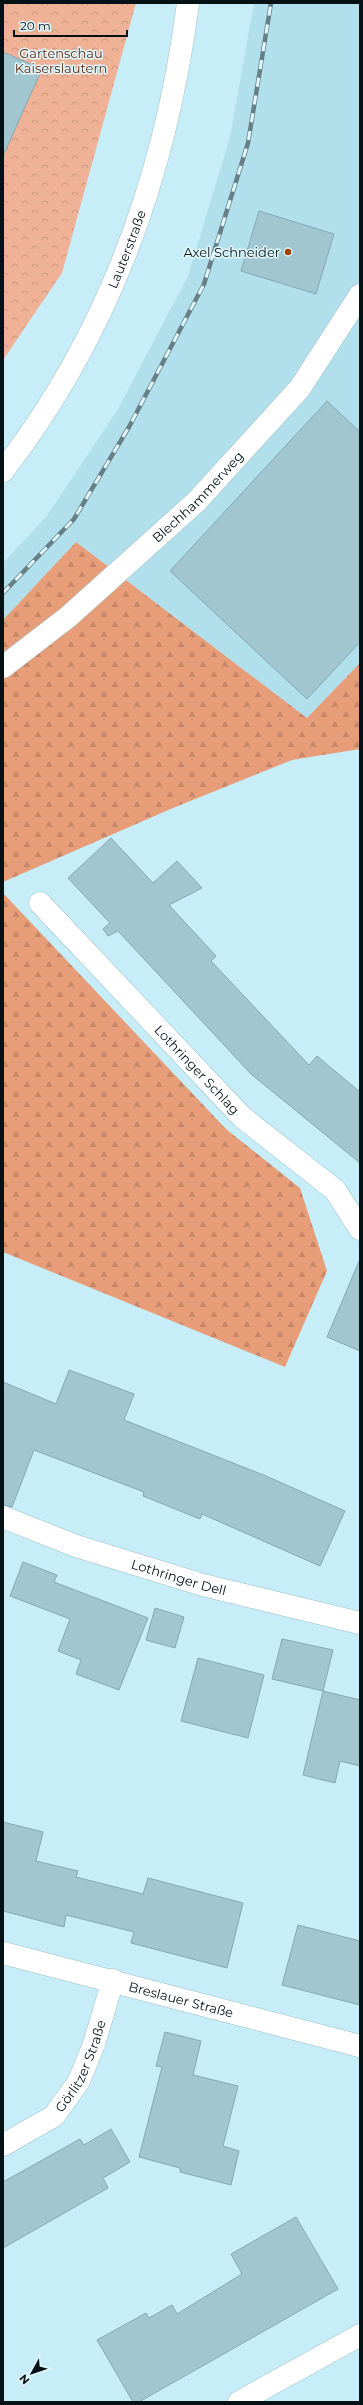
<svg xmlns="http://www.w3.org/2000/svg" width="363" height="2405" font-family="Montserrat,sans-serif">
<defs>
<pattern id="forest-firs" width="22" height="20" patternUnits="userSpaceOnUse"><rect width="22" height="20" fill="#e89d79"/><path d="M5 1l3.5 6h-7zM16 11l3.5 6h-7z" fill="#c68668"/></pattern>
<pattern id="park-crowns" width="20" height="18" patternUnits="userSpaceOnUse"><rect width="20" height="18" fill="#f0b296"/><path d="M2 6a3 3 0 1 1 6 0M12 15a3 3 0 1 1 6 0" fill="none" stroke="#cc9880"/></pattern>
</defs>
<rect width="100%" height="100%" fill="#c7eef8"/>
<path fill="#b1dfeb" d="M254 3H360V663L307 718 76 542 3 620V563L46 517 117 411 188 276 230 137Z"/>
<path fill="url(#forest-firs)" d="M76 542 307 718 360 663V749L292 760 173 808 3 882V620Z
M3 893 226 1129 300 1188 327 1271 285 1367 3 1252Z"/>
<path fill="url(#park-crowns)" d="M3 3H136L62 273 3 360Z"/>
<path fill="#a1c6d0" stroke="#83a8b1" d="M3 52 42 69 3 156Z
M259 211 334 234 316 294 241 271Z
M327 401 360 432V642L307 699 170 571Z
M111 838 153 883 177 861 202 888 169 905 216 956 211 961 309 1065 317 1056 360 1092V1163L251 1074 118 931 108 936 103 929 110 923 68 878Z
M360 1259V1351L327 1337Z
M69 1370 134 1394 124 1420 266 1476 345 1511 320 1566 202 1514 200 1519 143 1496 144 1492 34 1450 12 1507 3 1505V1382L56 1404Z
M23 1562 57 1575 54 1582 148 1618 119 1690 76 1674 81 1660 58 1651 70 1619 10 1596Z
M155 1608 184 1617 175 1648 146 1640Z
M282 1639 333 1650 323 1691 272 1679Z
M198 1658 264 1675 248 1738 181 1721Z
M323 1691 360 1700V1766L340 1761 335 1783 303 1775Z
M3 1822 43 1832 36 1861 78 1871 76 1877 143 1894 148 1878 243 1903 227 1968 131 1943 134 1932 66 1915 64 1927 3 1911Z
M298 1925 360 1941V2005L282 1985Z
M165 2032 201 2041 193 2075 238 2086 223 2146 239 2151 231 2185 180 2172V2168L139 2157 162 2067 156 2066Z
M111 2129 130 2162 103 2178 108 2188 3 2248V2182L80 2139 84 2145Z
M296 2217 338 2289 139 2402H133L97 2340 146 2313 149 2318 172 2305 177 2314 242 2274 231 2254Z"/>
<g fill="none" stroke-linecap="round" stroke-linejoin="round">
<g stroke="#9abfc8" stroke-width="23">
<g id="minor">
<path id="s1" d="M3 667 68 617 197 501 300 388 360 295"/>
<path id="s2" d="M40 903 242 1117 335 1190 360 1229"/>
<path id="s3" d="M3 1517 76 1546 203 1585 360 1623"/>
<path id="s4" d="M3 1953 360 2046"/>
<path id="s5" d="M3 2145 54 2116 79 2081 94 2044 113 1980"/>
<path d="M239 2402 360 2335"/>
</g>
</g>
<g stroke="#9abfc8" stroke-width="23">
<g id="secondary">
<path id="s6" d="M3 471C109 334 166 174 188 3"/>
</g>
</g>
<use href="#minor" stroke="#fff" stroke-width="22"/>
<use href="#secondary" stroke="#fff" stroke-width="22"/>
<g stroke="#668086" stroke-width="4.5">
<path id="rail" d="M3 593 74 519 129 427 204 284 248 143 271 3"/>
</g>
<use href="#rail" stroke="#e1f8fe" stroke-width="3" stroke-dasharray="9" stroke-linecap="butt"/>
</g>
<circle fill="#a44300" stroke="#e1f8fe" stroke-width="1.5" cx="288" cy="252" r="4"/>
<g text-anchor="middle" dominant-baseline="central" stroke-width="3" stroke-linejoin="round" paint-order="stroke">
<g font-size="13" fill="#5d2c13" stroke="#e1f8fe">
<text x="61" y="53">Gartenschau<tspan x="61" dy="15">Kaiserslautern</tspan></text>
</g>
<g font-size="13" fill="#051215" stroke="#e1f8fe">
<text stroke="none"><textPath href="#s6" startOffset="255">Lauterstraße</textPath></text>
<text stroke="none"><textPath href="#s1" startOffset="259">Blechhammerweg</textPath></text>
<text stroke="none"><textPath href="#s2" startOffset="229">Lothringer Schlag</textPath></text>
<text stroke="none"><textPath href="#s3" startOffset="186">Lothringer Dell</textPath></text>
<text stroke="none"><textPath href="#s4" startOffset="184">Breslauer Straße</textPath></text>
<text stroke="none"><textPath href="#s5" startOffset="116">Görlitzer Straße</textPath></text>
</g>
<g font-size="13" fill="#051215" stroke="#e1f8fe" text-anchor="end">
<text x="280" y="252">Axel Schneider</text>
</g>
</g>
<rect width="363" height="2405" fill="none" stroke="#051215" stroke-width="8"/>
<g transform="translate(32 2373) rotate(230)" stroke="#e1f8fe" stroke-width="3" paint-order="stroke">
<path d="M0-3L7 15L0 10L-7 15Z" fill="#051215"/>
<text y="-6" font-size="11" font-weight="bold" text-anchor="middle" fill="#051215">N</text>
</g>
<path d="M14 30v6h113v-6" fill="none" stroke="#051215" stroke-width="2"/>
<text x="20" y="30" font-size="12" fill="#051215" stroke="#e1f8fe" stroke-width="3" paint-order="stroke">20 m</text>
</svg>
